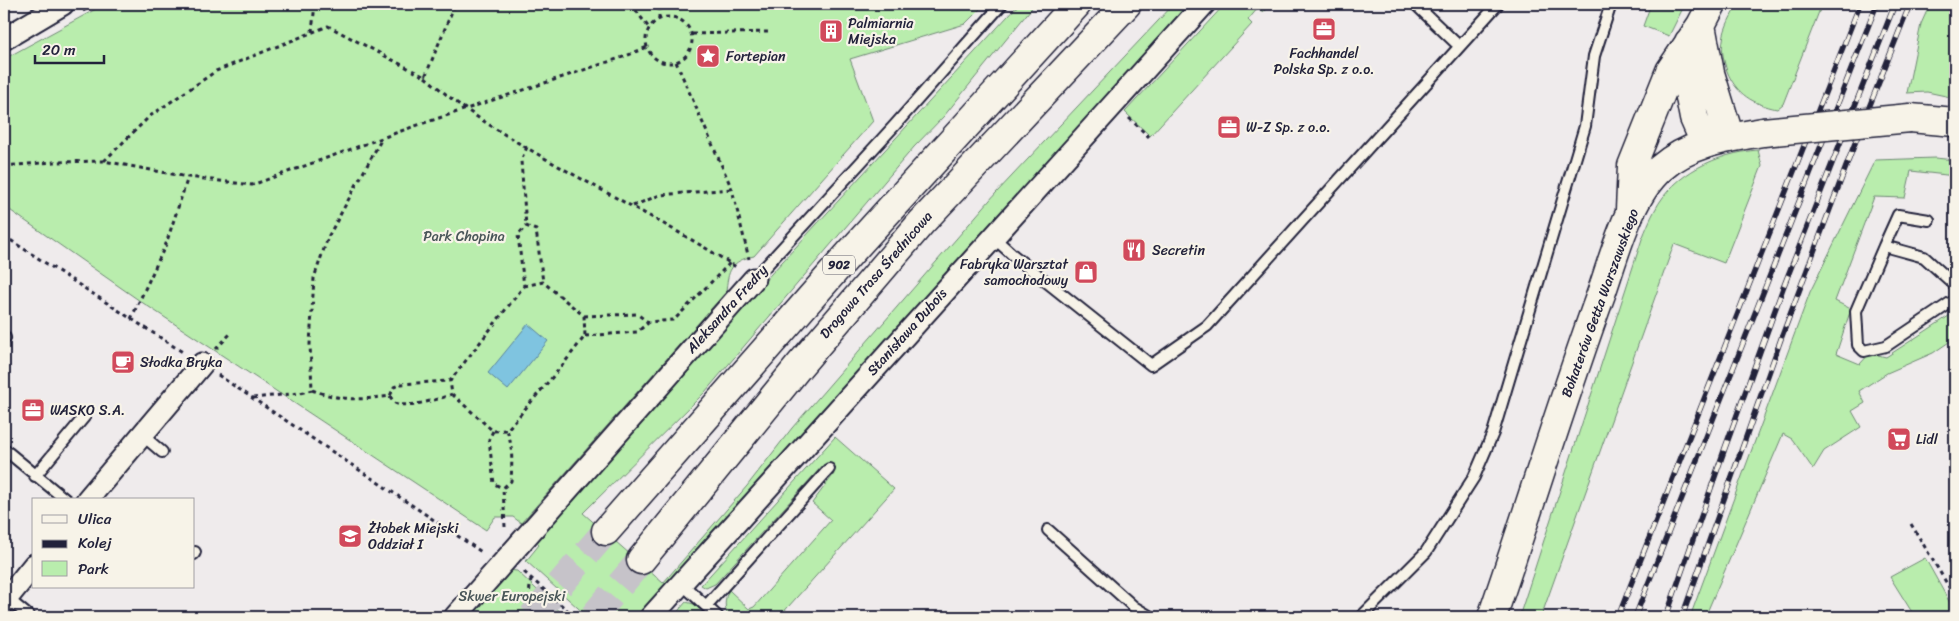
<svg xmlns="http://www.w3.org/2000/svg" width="1959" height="621" font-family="Sriracha,sans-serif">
<rect width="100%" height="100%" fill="#efebec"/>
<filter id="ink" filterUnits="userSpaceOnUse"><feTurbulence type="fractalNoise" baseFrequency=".02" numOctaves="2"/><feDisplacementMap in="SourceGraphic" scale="10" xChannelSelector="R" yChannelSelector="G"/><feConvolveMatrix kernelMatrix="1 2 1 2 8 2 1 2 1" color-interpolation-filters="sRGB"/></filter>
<g filter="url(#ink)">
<path fill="#b9edad" stroke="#6e8874" d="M105 4H985L965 24 850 59 873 121 754 256C730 261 728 271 726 292L521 523 513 517H495L486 530 140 301 4 206V59Z
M1019 4H1035L944 116 914 147 705 392 583 513 663 583 747 486 792 428 996 193 1174 4H1188L638 617H588L526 561 539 545 534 540 749 298Z
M1225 4H1271L1263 12 1258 8 1248 20 1252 24 1150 136 1125 112Z
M1651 4H1685L1669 36 1643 26Z
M1738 4H1822L1783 104 1777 109C1753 104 1736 94 1727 71 1724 62 1721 50 1723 40 1724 28 1732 14 1738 4Z
M1930 4H1955V98L1927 92 1907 93 1921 24Z
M1758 150 1762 166 1724 263 1674 244 1541 617H1519L1642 239C1646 229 1650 219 1655 210 1674 173 1718 153 1758 150Z
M1935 158 1955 160V176L1911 171 1905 198 1874 197 1835 301 1851 309 1836 354 1860 364 1870 353 1886 357 1955 312V338L1933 353 1887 373 1859 391 1865 403 1852 411 1861 427 1824 451 1813 469 1792 439 1783 434 1705 617H1690L1810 292 1875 160Z
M835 437 894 489 779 617H729C724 610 724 598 729 590L749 609 754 607 831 520 812 503 834 474 824 464 715 584 706 588 701 585Z
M1925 558 1955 612V617H1915L1890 577Z
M507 570 517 571 566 617H466Z
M686 602 694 604 708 617H673Z"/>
<path fill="#7fc4e0" stroke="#5a839e" d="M528 324 548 341 508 390 488 373Z"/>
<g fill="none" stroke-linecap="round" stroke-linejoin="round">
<path stroke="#c6c3c9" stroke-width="28" stroke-dasharray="28 14" stroke-linecap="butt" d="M532 617 606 531
M593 617 641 560"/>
<g stroke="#22223b" stroke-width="14">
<path id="lane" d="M1415 4 1459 46
M993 237 1014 256 1151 365 1207 326 1498 4
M1884 246 1898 215 1929 220
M754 279 895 125 1002 4
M1955 285 1924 257 1884 246 1856 311 1858 345 1864 351 1886 346 1950 303 1955 302
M4 336 5 338 4 339
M141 434 162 452
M4 449 66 500
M35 476 85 416
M1048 530 1134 607 1151 617
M194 554 195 552
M681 583 718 617
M7 598 30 617
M706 606 829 469
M1361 617 1426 552 1474 477 1493 433 1585 126 1594 56 1611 4"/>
</g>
<g stroke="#22223b" stroke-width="25">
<path id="street" d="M4 39 63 4
M87 500 202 364
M4 602 34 565
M455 617 754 279
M651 617 1204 4"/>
</g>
<g stroke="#22223b" stroke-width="31">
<path id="secondary" d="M1701 25 1710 73 1730 138
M1689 42 1688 87 1694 118 1705 143
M1910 118 1955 122
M1630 210 1632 166 1670 71 1701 25 1712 4
M1492 617C1529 510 1562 401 1601 294 1615 254 1629 196 1661 168 1689 143 1728 138 1763 132"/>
</g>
<g stroke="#22223b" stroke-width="31">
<path id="primary" d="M606 531 850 253 1077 4
M641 560 799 366 921 223 1127 4"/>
</g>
<path stroke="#22223b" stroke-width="3" stroke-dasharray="4 4" stroke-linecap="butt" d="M631 4 649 28
M83 11 95 4
M646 40a23 23 0 1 1 46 0a23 23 0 1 1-46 0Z
M659 19V4
M312 32 315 4
M692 34 768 32
M676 62 732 189 749 259
M425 77C439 88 452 100 467 110 553 169 649 211 736 267
M1129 118 1149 137
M527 147 521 161 526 226 536 230 543 282
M104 161 150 116 216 71 328 26 425 77 455 4
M4 166 54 162 104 161 188 177 252 185 415 126 626 56 647 47
M633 206 660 195 732 189
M4 236 184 353
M524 286 543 282 584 316 585 336 561 367 507 430 493 431 452 394 450 381 524 286 518 235 526 226
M584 316 637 314 648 322 674 320 730 263
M131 319 166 244 188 177
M585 336 637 332 648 323
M216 349 231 333
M218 375 483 553
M312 390C342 401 359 400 390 396L394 387 401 384 450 381
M390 396C391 398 393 401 395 403 405 409 441 399 452 394
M253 398 300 393 312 390 310 344 314 278 328 237 381 140
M493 431 489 439 494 484 503 488
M1911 524 1955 597
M505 527 503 488 511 481C512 464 513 446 507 430
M524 572 575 617
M531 579C529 593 527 605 536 617"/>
<use href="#lane" stroke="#f7f3e8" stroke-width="10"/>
<use href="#street" stroke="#f7f3e8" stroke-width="21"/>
<use href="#secondary" stroke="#f7f3e8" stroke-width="28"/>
<use href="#primary" stroke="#f7f3e8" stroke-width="28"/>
<g stroke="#22223b" stroke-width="5.5">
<path id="rail" d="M1864 120 1910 4
M1618 617 1860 4
M1635 617 1877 4
M1666 617 1725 448 1783 288 1895 4
M1682 617 1782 336 1866 114"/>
</g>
<use href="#rail" stroke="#f7f3e8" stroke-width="4" stroke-dasharray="11" stroke-linecap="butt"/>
<g stroke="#22223b" stroke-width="31" stroke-linecap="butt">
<path id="secondary-bridge" d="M1763 132 1910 118"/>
</g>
<use href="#secondary-bridge" stroke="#f7f3e8" stroke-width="28"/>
</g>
</g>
<defs>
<g id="office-square" transform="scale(1.25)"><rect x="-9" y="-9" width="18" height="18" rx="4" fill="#d1495b" stroke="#f7f3e8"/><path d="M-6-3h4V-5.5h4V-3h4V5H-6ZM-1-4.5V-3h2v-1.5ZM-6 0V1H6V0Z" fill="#fff"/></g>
<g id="building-square" transform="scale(1.25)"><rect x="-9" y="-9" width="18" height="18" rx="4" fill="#d1495b" stroke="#f7f3e8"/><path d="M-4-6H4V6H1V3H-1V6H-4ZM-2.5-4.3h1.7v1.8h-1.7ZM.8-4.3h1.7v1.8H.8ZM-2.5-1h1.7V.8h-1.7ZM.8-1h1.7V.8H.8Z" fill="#fff"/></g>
<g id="sight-square" transform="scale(1.25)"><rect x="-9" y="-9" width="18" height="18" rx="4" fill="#d1495b" stroke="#f7f3e8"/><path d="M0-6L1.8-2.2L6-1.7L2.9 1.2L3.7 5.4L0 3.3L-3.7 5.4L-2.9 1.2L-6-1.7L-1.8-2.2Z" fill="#fff"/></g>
<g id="restaurant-square" transform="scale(1.25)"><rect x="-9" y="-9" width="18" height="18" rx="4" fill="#d1495b" stroke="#f7f3e8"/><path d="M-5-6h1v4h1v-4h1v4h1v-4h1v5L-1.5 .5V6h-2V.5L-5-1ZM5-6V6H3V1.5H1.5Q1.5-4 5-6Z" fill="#fff"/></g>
<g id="shop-square" transform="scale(1.25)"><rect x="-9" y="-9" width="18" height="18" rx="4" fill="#d1495b" stroke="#f7f3e8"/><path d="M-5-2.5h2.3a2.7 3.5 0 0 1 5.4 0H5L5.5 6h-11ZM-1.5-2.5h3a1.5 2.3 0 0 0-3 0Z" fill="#fff"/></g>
<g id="cafe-square" transform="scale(1.25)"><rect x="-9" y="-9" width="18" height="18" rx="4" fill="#d1495b" stroke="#f7f3e8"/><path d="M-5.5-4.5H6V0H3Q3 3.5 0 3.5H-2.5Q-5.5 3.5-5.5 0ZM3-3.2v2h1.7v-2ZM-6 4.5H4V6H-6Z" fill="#fff"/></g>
<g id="supermarket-square" transform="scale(1.25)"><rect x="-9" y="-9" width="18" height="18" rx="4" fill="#d1495b" stroke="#f7f3e8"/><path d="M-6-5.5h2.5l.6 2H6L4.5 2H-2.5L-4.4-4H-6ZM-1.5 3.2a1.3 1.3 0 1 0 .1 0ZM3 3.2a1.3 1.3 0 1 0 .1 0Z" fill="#fff"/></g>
<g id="school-square" transform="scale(1.25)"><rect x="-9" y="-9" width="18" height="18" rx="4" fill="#d1495b" stroke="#f7f3e8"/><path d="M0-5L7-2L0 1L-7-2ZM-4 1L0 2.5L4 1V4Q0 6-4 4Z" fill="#fff"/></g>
</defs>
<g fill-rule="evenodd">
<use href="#office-square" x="1324" y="29"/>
<use href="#building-square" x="831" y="31"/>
<use href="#sight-square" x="708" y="56"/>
<use href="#office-square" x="1229" y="127"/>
<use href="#restaurant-square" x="1134" y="250"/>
<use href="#shop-square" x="1086" y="272"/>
<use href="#cafe-square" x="123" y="362"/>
<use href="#office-square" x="33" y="410"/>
<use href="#supermarket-square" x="1899" y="439"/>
<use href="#school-square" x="350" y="536"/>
</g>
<g text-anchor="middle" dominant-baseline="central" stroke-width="4.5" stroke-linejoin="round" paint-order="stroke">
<rect fill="#f7f3e8" stroke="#62616f" stroke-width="1" x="823" y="255.5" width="32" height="19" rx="4"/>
<g font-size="12" font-weight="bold" fill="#22223b">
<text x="839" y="265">902</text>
</g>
<g font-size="14" fill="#22223b" stroke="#f7f3e8" text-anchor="start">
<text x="848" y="23">Palmiarnia<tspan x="848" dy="16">Miejska</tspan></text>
<text x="1324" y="53" text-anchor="middle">Fachhandel<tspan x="1324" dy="16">Polska Sp. z o.o.</tspan></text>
<text x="726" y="56">Fortepian</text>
<text x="1246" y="127">W-Z Sp. z o.o.</text>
<text x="1152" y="250">Secretin</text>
<text x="1068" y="264" text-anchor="end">Fabryka Warsztat<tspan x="1068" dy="16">samochodowy</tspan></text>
<text x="140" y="362">Słodka Bryka</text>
<text x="50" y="410">WASKO S.A.</text>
<text x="1916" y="439">Lidl</text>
<text x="368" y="528">Żłobek Miejski<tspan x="368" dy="16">Oddział I</tspan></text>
</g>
<g font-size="14" fill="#485558" stroke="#f7f3e8">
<text x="464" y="236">Park Chopina</text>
<text x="512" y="596">Skwer Europejski</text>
</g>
<g font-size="14" fill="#22223b" stroke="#f7f3e8">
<text transform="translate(876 275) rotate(-49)">Drogowa Trasa Średnicowa</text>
<text transform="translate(1600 303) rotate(-70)">Bohaterów Getta Warszawskiego</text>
<text transform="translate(727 309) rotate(-48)">Aleksandra Fredry</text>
<text transform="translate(907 332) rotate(-48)">Stanisława Dubois</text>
</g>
</g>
<rect width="1959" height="621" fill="none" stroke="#f7f3e8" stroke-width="20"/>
<rect x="10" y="10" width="1939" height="601" fill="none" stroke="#22223b" stroke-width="2" filter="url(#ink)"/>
<rect x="32" y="498" width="162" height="90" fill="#f7f3e8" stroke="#a29fa3"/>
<rect x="42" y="515" width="25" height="8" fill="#f7f3e8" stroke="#a29fa3"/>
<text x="78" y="524" font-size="15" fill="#22223b">Ulica</text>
<rect x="42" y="540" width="25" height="8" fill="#22223b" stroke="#a29fa3"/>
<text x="78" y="548" font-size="15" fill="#22223b">Kolej</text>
<rect x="42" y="561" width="25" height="15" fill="#b9edad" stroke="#a29fa3"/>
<text x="78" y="574" font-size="15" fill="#22223b">Park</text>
<path d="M35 55v8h69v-8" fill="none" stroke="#22223b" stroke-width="2.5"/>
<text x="42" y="55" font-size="15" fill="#22223b" stroke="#f7f3e8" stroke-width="4" paint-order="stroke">20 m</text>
</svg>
